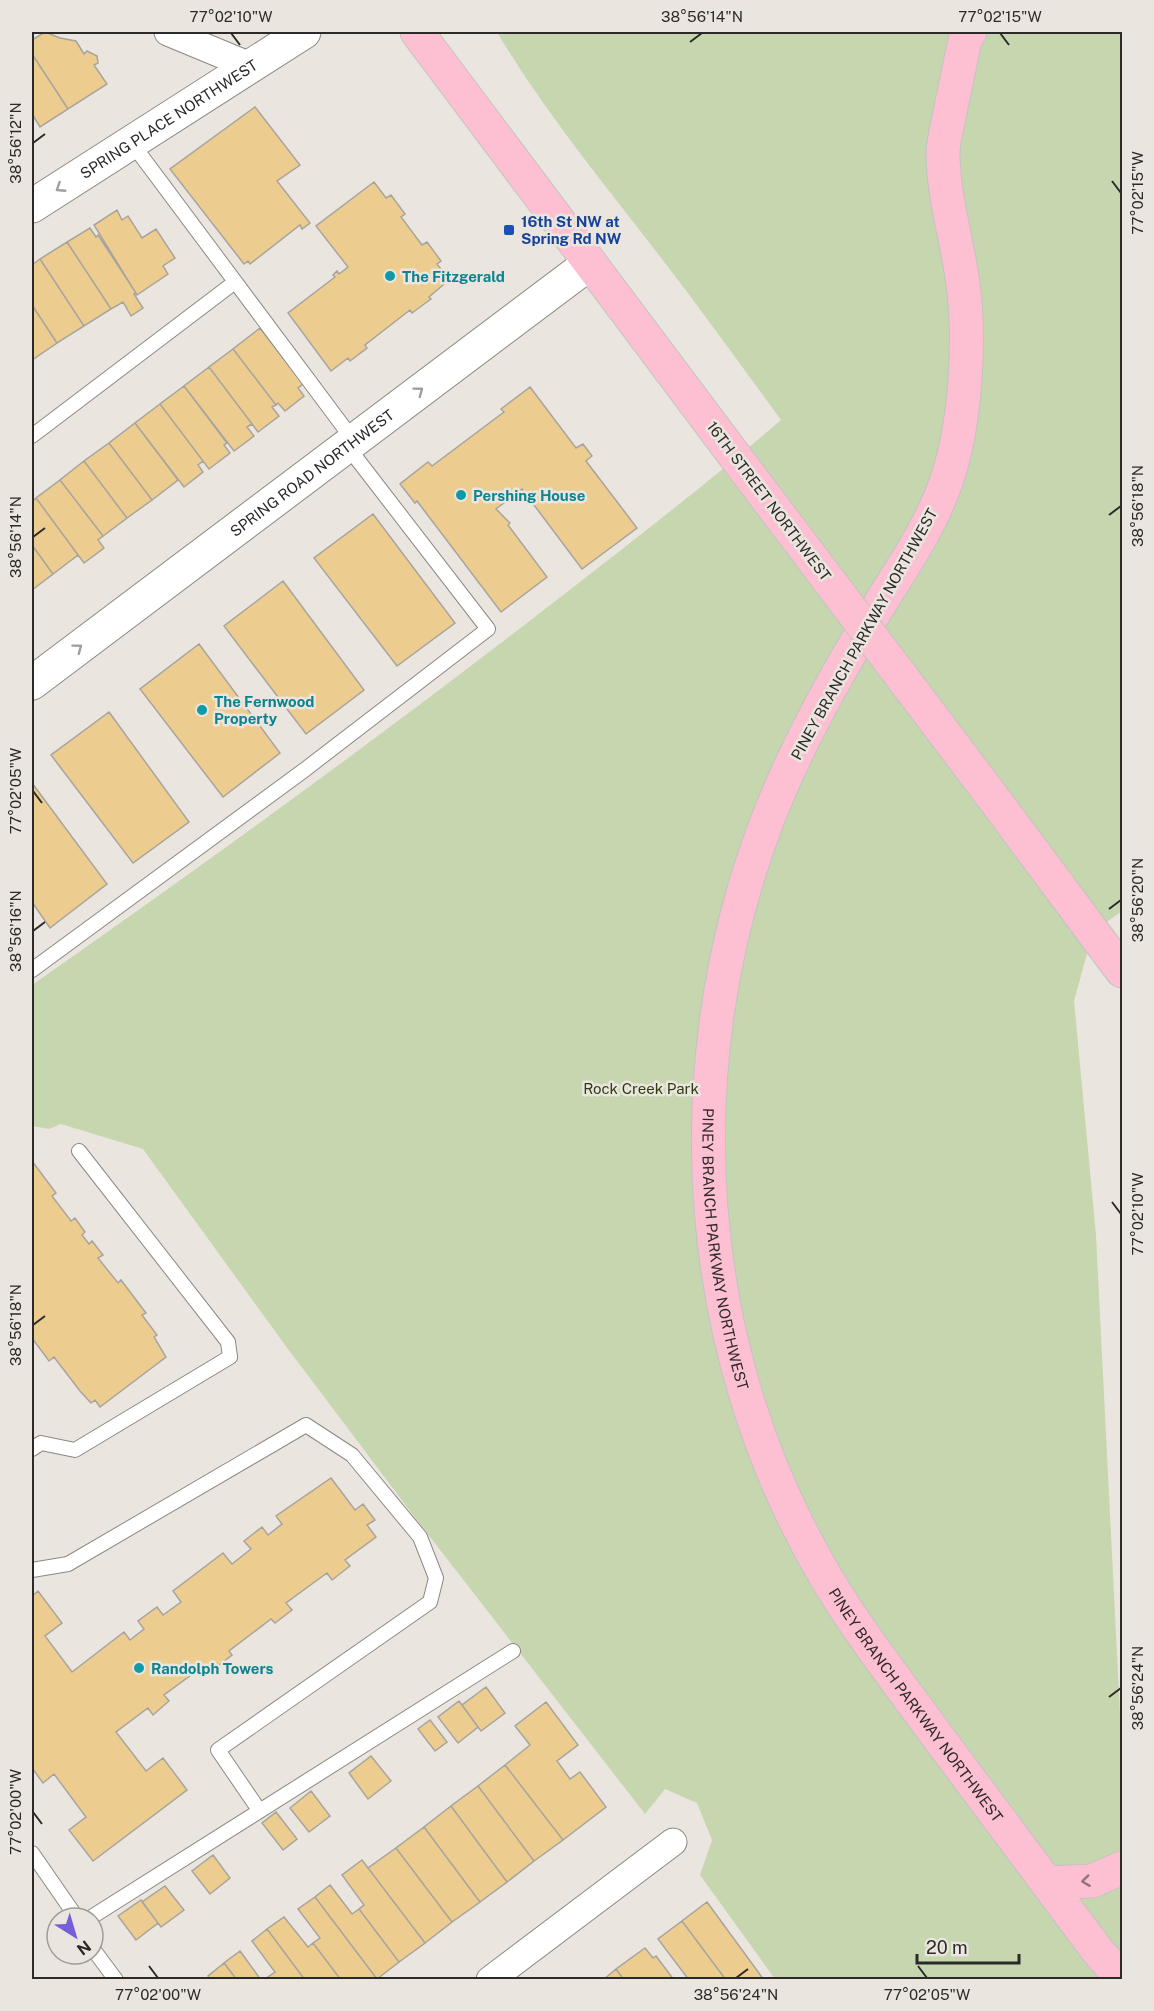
<svg xmlns="http://www.w3.org/2000/svg" width="1154" height="2011" font-family="'Public Sans',sans-serif">
<rect width="100%" height="100%" fill="#eae6df"/>
<path fill="#c6d6af" d="M497 32H1122V911L1093 932 1074 1001 1096 1235 1122 1753V1979H775L700 1875 712 1840 697 1803 665 1789 645 1814 413 1515 285 1345 143 1149 61 1124 49 1129 32 1126V985C198 869 362 750 523 626 610 559 697 492 781 420 742 367 703 312 662 259 605 185 545 113 497 32Z"/>
<path fill="#eccd8f" stroke="#a8a49d" stroke-width="1.5" d="M45 32 60 38 76 41 84 54 87 51 97 56 98 63 94 65 107 84 68 109 32 54V40Z
M32 54 68 109 40 127 32 114Z
M255 107 300 165 277 181 310 223 302 229 300 225 250 264 248 261 244 264 170 169Z
M374 182 386 198 391 195 405 214 401 217 422 245 427 242 441 261 437 264 449 280 429 297 431 299 412 313 410 310 365 345 367 348 350 361 348 358 331 371 288 313 335 277 333 275 337 271 339 274 348 267 316 226Z
M117 210 122 220 128 216 142 238 156 229 175 258 163 266 168 274 137 295 94 225Z
M90 228 96 237 98 235 136 293 134 294 143 308 131 316 123 302 111 309 67 242Z
M67 242 111 309 84 326 40 259Z
M40 259 84 326 57 343 32 305V265Z
M32 305 57 343 32 360Z
M260 328 303 384 298 388 304 396 285 411 278 403 276 405 233 349Z
M233 349 276 405 272 407 279 416 258 432 209 367Z
M209 367 252 424 247 427 254 436 234 451 184 386Z
M184 386 227 443 224 445 230 453 209 469 160 404Z
M530 387 576 448 583 444 592 456 586 461 637 528 582 569 522 489 496 509 510 523 508 525 547 577 501 612 417 501 415 503 400 484 428 462 432 466 504 412 501 409Z
M160 404 203 461 198 465 203 472 184 487 135 423Z
M135 423 178 480 152 500 109 443Z
M109 443 152 500 127 518 84 461Z
M84 461 127 518 103 536 60 480Z
M60 480 103 536 98 540 104 548 84 563 36 498Z
M36 498 78 555 53 574 32 545V502Z
M373 514 455 623 397 666 314 558Z
M32 545 53 574 32 590Z
M283 581 364 690 306 734 224 626Z
M199 644 280 753 223 797 140 689Z
M109 712 189 822 133 863 51 755Z
M32 783 107 884 50 928 32 902Z
M32 1161 56 1193 52 1196 71 1221 75 1218 85 1232 82 1235 89 1244 92 1241 103 1255 98 1258 118 1283 121 1280 146 1313 142 1315 157 1335 154 1337 166 1357 100 1407 95 1400 91 1403 80 1391 54 1357 49 1361 32 1338Z
M331 1478 355 1510 363 1504 375 1520 367 1525 376 1537 345 1560 350 1566 332 1580 327 1573 286 1603 292 1610 275 1623 271 1619 229 1651 232 1655 210 1672 205 1665 164 1695 169 1701 153 1715 148 1708 116 1732 146 1771 163 1758 187 1790 93 1861 69 1830 86 1817 54 1774 43 1783 32 1768V1596L38 1591 62 1623 45 1636 72 1672 124 1632 130 1640 144 1629 138 1621 157 1607 163 1615 181 1602 173 1591 223 1553 232 1564 251 1549 244 1541 262 1527 268 1535 282 1524 276 1516Z
M486 1687 505 1713 481 1731 462 1705Z
M459 1701 478 1727 458 1743 438 1717Z
M546 1702 578 1745 557 1761 570 1779 580 1772 606 1807 563 1840 505 1765 530 1745 515 1726Z
M430 1720 447 1742 435 1751 418 1729Z
M371 1756 391 1781 368 1799 349 1773Z
M505 1765 563 1840 534 1861 478 1786Z
M478 1786 534 1861 507 1882 451 1806Z
M311 1791 330 1816 309 1832 290 1808Z
M451 1806 507 1882 480 1902 424 1827Z
M276 1812 297 1839 283 1850 262 1823Z
M424 1827 480 1902 452 1922 396 1848Z
M396 1848 452 1922 425 1943 368 1868Z
M213 1855 230 1878 210 1894 192 1871Z
M362 1860 425 1943 399 1962 359 1909 364 1905 342 1875Z
M330 1885 352 1914 359 1909 399 1962 377 1979 315 1897Z
M165 1886 184 1910 161 1927 142 1902Z
M315 1897 377 1979 376 1980H341L313 1943 320 1938 298 1909Z
M141 1900 158 1923 136 1940 118 1916Z
M707 1902 764 1980H726L682 1921Z
M284 1917 308 1947 313 1943 341 1980H305L267 1929Z
M682 1921 726 1980H689L658 1939Z
M267 1929 305 1980H270L268 1977 275 1972 252 1941Z
M645 1948 653 1958 656 1956 674 1980H624L616 1969Z
M240 1951 261 1980H237L224 1963Z
M224 1963 237 1980H211L208 1976Z
M616 1969 624 1980H603Z"/>
<g fill="none" stroke-linecap="round" stroke-linejoin="round">
<g stroke="#8c8882" stroke-width="16">
<path id="service" d="M131 142 354 441
M32 436 235 282
M32 970 303 771 488 629 347 446
M32 1449 41 1443 75 1450 230 1357 228 1342 79 1151
M32 1570 68 1564 306 1425 352 1455 420 1537 436 1578 430 1602 218 1750 259 1810
M32 1853 77 1918
M90 1918 513 1651
M93 1949 116 1980"/>
</g>
<g stroke="#8c8882" stroke-width="29">
<path id="minor" d="M168 32 250 66
M490 1980 673 1842"/>
</g>
<g stroke="#8c8882" stroke-width="35">
<g id="tertiary">
<path id="s1" d="M32 206 304 32"/>
<path id="s2" d="M32 683 590 263"/>
</g>
</g>
<g stroke="#c4c3c3" stroke-width="35">
<g id="primary">
<path d="M417 32 737 459"/>
<path id="s3" d="M970 32 965 40C960 64 955 88 950 112 948 125 943 140 943 153 943 194 956 236 962 277 971 333 966 418 949 473 933 526 898 573 870 620 830 685 793 753 766 824 673 1069 692 1353 827 1579 859 1633 898 1682 935 1733 989 1805 1043 1878 1097 1950L1122 1979"/>
<path d="M991 795 1122 971"/>
<path d="M1047 1883 1092 1881 1122 1868"/>
</g>
</g>
<use href="#service" stroke="#fff" stroke-width="14"/>
<use href="#minor" stroke="#fff" stroke-width="27"/>
<use href="#tertiary" stroke="#fff" stroke-width="33"/>
<use href="#primary" stroke="#fdbfd2" stroke-width="33"/>
<g stroke="#c4c3c3" stroke-width="35" stroke-linecap="butt">
<path id="primary-bridge" d="M737 459 991 795"/>
</g>
<use href="#primary-bridge" stroke="#fdbfd2" stroke-width="33"/>
</g>
<defs><path id="oneway-chevron" d="M-2-3.5L2.5 0L-2 3.5" fill="none" stroke-width="1.6" stroke-linecap="round" stroke-linejoin="round" transform="scale(1.5)"/></defs>
<g stroke="#a09f9e">
<use href="#oneway-chevron" transform="translate(60 188) rotate(147)"/>
<use href="#oneway-chevron" transform="translate(419 391) rotate(-37)"/>
<use href="#oneway-chevron" transform="translate(78 648) rotate(-37)"/>
</g>
<use stroke="#94747d" href="#oneway-chevron" transform="translate(1086 1881) rotate(173)"/>
<path fill="none" stroke="#2c2a28" stroke-width="2" d="M231 33 240 45M1000 33 1009 45M690 42 702 33M33 143 45 134M1112 181 1121 193M1109 515 1121 506M33 537 45 528M33 791 42 803M1109 909 1121 900M33 931 45 922M1112 1202 1121 1214M33 1325 45 1316M1109 1697 1121 1688M33 1812 42 1824M149 1966 158 1978M918 1966 927 1978M736 1978 748 1969"/>
<rect fill="#1a4fb4" stroke="#eae6df" stroke-width="2" x="503" y="224" width="12" height="12" rx="3"/>
<g fill="#0f9aa8" stroke="#eae6df" stroke-width="2">
<circle cx="390" cy="276" r="6"/>
<circle cx="461" cy="495" r="6"/>
<circle cx="202" cy="710" r="6"/>
<circle cx="139" cy="1668" r="6"/>
</g>
<g text-anchor="middle" dominant-baseline="central" stroke-width="5" stroke-linejoin="round" paint-order="stroke">
<g font-size="15" fill="#2c2a28" stroke="#eae6df">
<text stroke="none"><textPath href="#s1" startOffset="162">SPRING PLACE NORTHWEST</textPath></text>
<text stroke="none"><textPath href="#s2" startOffset="350">SPRING ROAD NORTHWEST</textPath></text>
<text transform="translate(769 501) rotate(53)">16TH STREET NORTHWEST</text>
<text transform="translate(864 634) rotate(-61)">PINEY BRANCH PARKWAY NORTHWEST</text>
<text stroke="none"><textPath href="#s3" startOffset="1278">PINEY BRANCH PARKWAY NORTHWEST</textPath></text>
<text stroke="none"><textPath href="#s3" startOffset="1782">PINEY BRANCH PARKWAY NORTHWEST</textPath></text>
</g>
<g font-size="15" font-weight="bold" fill="#164399" stroke="#eae6df" text-anchor="start">
<text x="521" y="221">16th St NW at<tspan x="521" dy="17">Spring Rd NW</tspan></text>
</g>
<g font-size="15" font-weight="bold" fill="#0d838f" stroke="#eae6df" text-anchor="start">
<text x="402" y="276">The Fitzgerald</text>
<text x="473" y="495">Pershing House</text>
<text x="214" y="701">The Fernwood<tspan x="214" dy="17">Property</tspan></text>
<text x="151" y="1668">Randolph Towers</text>
</g>
<g font-size="15" fill="#2e3c0f" stroke="#eae6df">
<text x="641" y="1088">Rock Creek Park</text>
</g>
</g>
<rect width="1154" height="2011" fill="none" stroke="#eae6df" stroke-width="66"/>
<g transform="translate(75 1936) rotate(143)"><circle r="28" fill="#eae6df" stroke="#9e9b96" stroke-width="1.5"/>
<path d="M0-4.5L10 22L0 15L-10 22Z" fill="#745ed9"/>
<text y="-9" font-size="16" font-weight="bold" text-anchor="middle" fill="#2c2a28">N</text>
</g>
<path d="M917 1954v9h102v-9" fill="none" stroke="#2c2a28" stroke-width="3"/>
<text x="926" y="1954" font-size="18" fill="#2c2a28" stroke="#eae6df" stroke-width="4.5" paint-order="stroke">20 m</text>
<rect x="33" y="33" width="1088" height="1945" fill="none" stroke="#2c2a28" stroke-width="2"/>
<g font-size="15" text-anchor="middle" fill="#2c2a28">
<text x="231" y="22">77°02'10"W</text>
<text x="702" y="22">38°56'14"N</text>
<text x="1000" y="22">77°02'15"W</text>
<text transform="translate(16 143) rotate(-90)" y="5">38°56'12"N</text>
<text transform="translate(1138 193) rotate(-90)" y="5">77°02'15"W</text>
<text transform="translate(1138 506) rotate(-90)" y="5">38°56'18"N</text>
<text transform="translate(16 537) rotate(-90)" y="5">38°56'14"N</text>
<text transform="translate(16 791) rotate(-90)" y="5">77°02'05"W</text>
<text transform="translate(1138 900) rotate(-90)" y="5">38°56'20"N</text>
<text transform="translate(16 931) rotate(-90)" y="5">38°56'16"N</text>
<text transform="translate(1138 1214) rotate(-90)" y="5">77°02'10"W</text>
<text transform="translate(16 1325) rotate(-90)" y="5">38°56'18"N</text>
<text transform="translate(1138 1688) rotate(-90)" y="5">38°56'24"N</text>
<text transform="translate(16 1812) rotate(-90)" y="5">77°02'00"W</text>
<text x="158" y="2000">77°02'00"W</text>
<text x="736" y="2000">38°56'24"N</text>
<text x="927" y="2000">77°02'05"W</text>
</g>
</svg>
